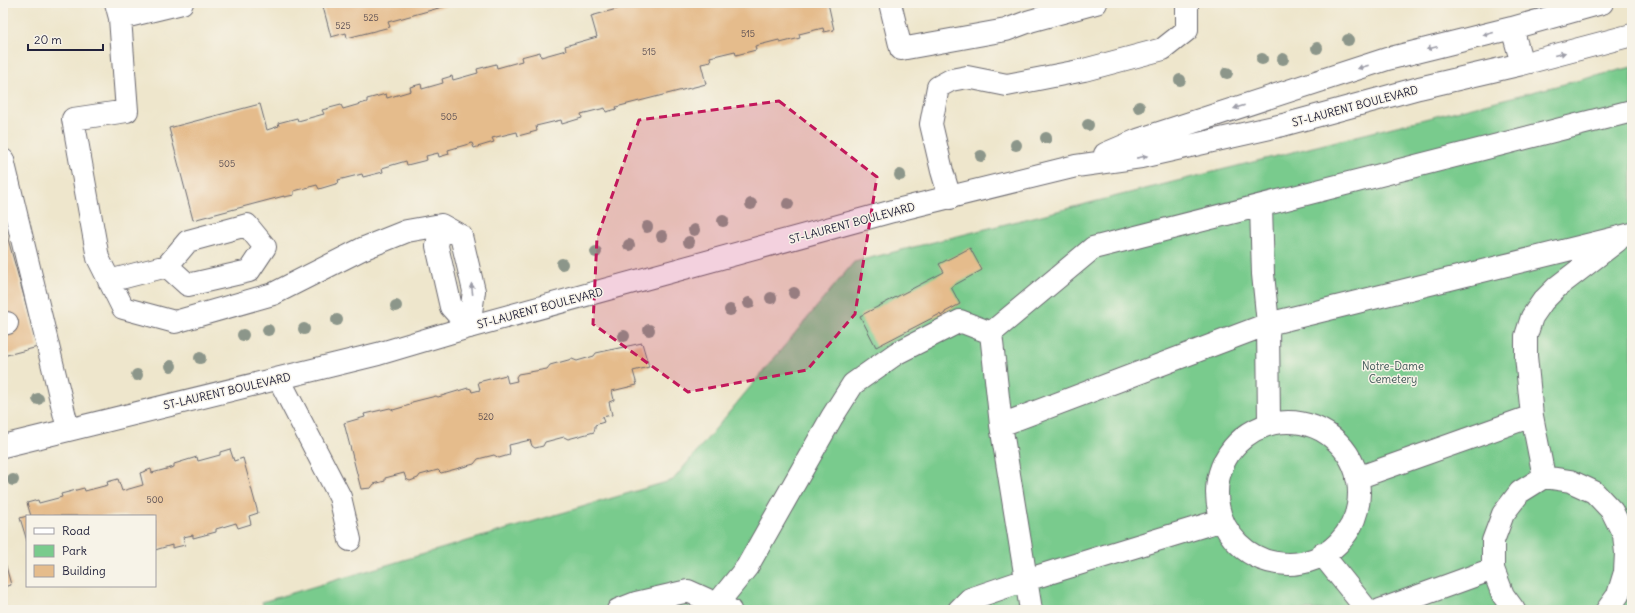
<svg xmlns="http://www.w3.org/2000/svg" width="1635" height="613" font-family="Delius,sans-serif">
<rect width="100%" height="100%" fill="#f7f3e8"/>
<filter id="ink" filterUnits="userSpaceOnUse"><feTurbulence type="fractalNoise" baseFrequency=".025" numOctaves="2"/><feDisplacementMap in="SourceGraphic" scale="8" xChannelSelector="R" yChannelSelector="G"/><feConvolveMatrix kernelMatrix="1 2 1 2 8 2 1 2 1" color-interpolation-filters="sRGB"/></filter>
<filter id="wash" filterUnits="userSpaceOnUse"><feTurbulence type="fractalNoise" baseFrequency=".012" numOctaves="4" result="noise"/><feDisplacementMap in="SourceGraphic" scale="16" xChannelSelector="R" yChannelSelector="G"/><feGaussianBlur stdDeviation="0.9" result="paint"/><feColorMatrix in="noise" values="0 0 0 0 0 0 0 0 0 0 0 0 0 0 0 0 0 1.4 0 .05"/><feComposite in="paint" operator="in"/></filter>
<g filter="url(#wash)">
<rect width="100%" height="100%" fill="#eee6cc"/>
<path fill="#79cb8d" stroke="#4e7664" d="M1632 67V610H265L262 602 673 480 854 262Z"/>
<g id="blocks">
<path fill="#e5bc8c" d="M322 3H457L388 22 390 27 347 38 346 33 331 37Z
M639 3H828L834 30 824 32 823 28 799 34 800 38 780 43 779 40 755 46 756 50 736 55 735 51 710 57 711 62 701 64 706 84 616 107 617 109 606 112 605 108 581 114 582 118 562 124 561 120 536 126 537 131 518 136 517 132 492 138 494 142 474 148 472 143 448 150 449 154 439 157 438 153 426 156 427 160 407 165 406 161 382 168 383 172 363 177 362 174 338 180 339 183 319 189 317 185 294 191V195L284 197V196L193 220 169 128 260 104 267 130 279 126 278 123 297 118 298 121 324 114 322 110 341 105 343 109 367 102V99L386 94 387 98 411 91 410 87 421 84 422 89 443 83 442 79 452 76 453 80 478 73 477 69 496 64 497 68 522 61 521 57 540 52 541 57 566 50 565 46 597 37 591 16Z
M6 232 38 347 3 356V233Z
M970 248 982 270 951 287 960 304 945 312V313L941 316 940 314 876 347 860 316 944 272 939 264Z
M642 343 649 367 633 371 637 385 612 391 614 400 609 402 612 415 602 417 604 422 595 425V428L594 432 568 439 564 437 545 442 543 446 535 448 532 446 530 440 509 445 510 451 509 455 499 458 494 455 478 459 474 464 441 473 438 470 420 475 418 478 410 481 406 479 404 473 385 478V481L374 484 371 488 361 489 344 423 365 417 364 414 390 408 393 410 410 405 412 402 436 396 438 397 468 388 471 389 472 392 480 390 478 382 506 375 508 383 517 381 516 377 518 374 547 369 550 365 572 359 577 361 594 356 596 353Z
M230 449 234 461 243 458 258 513 249 516 251 524 238 528 236 523 216 529V532L193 538V535L183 537 185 545 172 548V545L155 550V516H31L27 503 38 500 39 503 62 497 61 494 84 488 85 491 108 485 107 482 118 479 122 491 143 485 140 473 151 469 152 473 174 467V464L197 457 198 461 220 455V452Z
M27 516V541L20 518Z
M3 555 11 585 3 587Z"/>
</g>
</g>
<g filter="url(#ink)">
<use href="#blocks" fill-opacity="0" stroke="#69676e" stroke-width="1"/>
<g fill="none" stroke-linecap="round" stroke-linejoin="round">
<g stroke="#69676e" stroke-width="24">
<path id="minor" d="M116 3 120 18 182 3
M890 3 901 49 1006 30 1030 21 1096 3
M120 18 127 111 73 119 98 258 123 308 175 322 273 294 362 249 407 231 441 225 461 236 474 291 469 327
M3 160 68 429
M950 198 942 171 931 124 938 87 951 80 967 77 1007 85 1084 70 1163 49 1187 30V3
M1261 206 1263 274 1268 324 1269 424
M441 225 437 246 451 307 469 327
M109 281 167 266 188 241 247 225 265 247 249 271 188 285 167 266
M3 324 7 323
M279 379 340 497 350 540
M1217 493a71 71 0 1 1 142 0a71 71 0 1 1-142 0Z
M1001 425 1268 324 1632 234
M1544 477 1532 416 1526 356V336L1532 317 1543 301 1557 287 1617 241
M1357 478 1532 416
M1322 554 1367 610
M717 604 747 567 832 417 853 384 897 353 960 321 991 333
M618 610 636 603 688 591 730 610
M959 610 970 599 1026 580 1222 520
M1031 610 1001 425 991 333 1093 248 1632 111
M1380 610 1493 569
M1514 610 1503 595 1493 569V541L1503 514 1520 492 1544 477 1570 481 1594 492 1612 511 1624 535 1626 553 1625 572 1618 595 1607 610"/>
</g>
<g stroke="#69676e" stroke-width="24">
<path id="major" d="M1512 28 1522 64
M1105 154 1138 140 1387 59 1512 28 1602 3
M3 446 378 354 469 327 893 211 1076 166 1141 157 1283 125 1419 88 1522 64 1632 35"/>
</g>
<use href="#minor" stroke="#fff" stroke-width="22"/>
<use href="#major" stroke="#fff" stroke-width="22"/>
</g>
<g fill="#8c968a">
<circle cx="1348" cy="40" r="6"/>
<circle cx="1317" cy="48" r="6"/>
<circle cx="1262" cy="59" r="6"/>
<circle cx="1283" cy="59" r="6"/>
<circle cx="1227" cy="73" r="6"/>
<circle cx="1180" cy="80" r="6"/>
<circle cx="1139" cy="107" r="6"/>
<circle cx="1088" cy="125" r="6"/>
<circle cx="1046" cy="138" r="6"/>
<circle cx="1016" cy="145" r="6"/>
<circle cx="981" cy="156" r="6"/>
<circle cx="900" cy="175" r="6"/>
<circle cx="751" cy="204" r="6"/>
<circle cx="788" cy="204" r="6"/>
<circle cx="723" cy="221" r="6"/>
<circle cx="647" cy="227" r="6"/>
<circle cx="694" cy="230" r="6"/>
<circle cx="662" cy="236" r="6"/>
<circle cx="689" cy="242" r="6"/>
<circle cx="629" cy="245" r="6"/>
<circle cx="596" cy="252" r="6"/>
<circle cx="562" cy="264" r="6"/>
<circle cx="794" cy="293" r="6"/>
<circle cx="771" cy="298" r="6"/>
<circle cx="749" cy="303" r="6"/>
<circle cx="396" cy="306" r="6"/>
<circle cx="730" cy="310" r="6"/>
<circle cx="337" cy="320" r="6"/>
<circle cx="304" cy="329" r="6"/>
<circle cx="268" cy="330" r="6"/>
<circle cx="649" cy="330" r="6"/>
<circle cx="243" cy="335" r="6"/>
<circle cx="624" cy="336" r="6"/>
<circle cx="200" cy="358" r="6"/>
<circle cx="171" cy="366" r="6"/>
<circle cx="137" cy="375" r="6"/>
<circle cx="38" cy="399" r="6"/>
<circle cx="13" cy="480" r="6"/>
</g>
<defs><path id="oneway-solid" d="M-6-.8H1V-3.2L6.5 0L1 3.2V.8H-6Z"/></defs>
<g fill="#9c9ca7">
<use href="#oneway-solid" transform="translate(1488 34) rotate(166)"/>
<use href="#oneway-solid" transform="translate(1432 48) rotate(166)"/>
<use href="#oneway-solid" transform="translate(1560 54) rotate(-15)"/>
<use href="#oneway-solid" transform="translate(1363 67) rotate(162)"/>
<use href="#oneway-solid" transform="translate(1239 107) rotate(162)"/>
<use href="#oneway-solid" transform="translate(1142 157) rotate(-11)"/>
<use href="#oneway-solid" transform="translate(472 289) rotate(-97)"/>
</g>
</g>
<path fill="#c2185b" fill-opacity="0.2" stroke="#c2185b" stroke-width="3" stroke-dasharray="8 5" stroke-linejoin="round" d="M779 101 877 177 855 314 807 370 688 392 593 324 597 238 639 120Z"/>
<g text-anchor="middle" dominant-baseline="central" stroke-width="3" stroke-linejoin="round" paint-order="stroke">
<g font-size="9" fill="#53484f">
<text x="371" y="17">525</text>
<text x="343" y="25">525</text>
<text x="748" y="33">515</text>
<text x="649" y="51">515</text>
<text x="449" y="116">505</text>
<text x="227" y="163">505</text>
<text x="486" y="416">520</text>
<text x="155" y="499">500</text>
</g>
<g font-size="11" fill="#22223b" stroke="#f7f3e8">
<text transform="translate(1355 106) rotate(-15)">ST-LAURENT BOULEVARD</text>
<text transform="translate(852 223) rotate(-15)">ST-LAURENT BOULEVARD</text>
<text transform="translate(540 308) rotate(-15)">ST-LAURENT BOULEVARD</text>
<text transform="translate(227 391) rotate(-13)">ST-LAURENT BOULEVARD</text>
</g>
<g font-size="11" fill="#3c5554" stroke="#f7f3e8">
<text x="1393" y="366">Notre-Dame<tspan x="1393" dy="13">Cemetery</tspan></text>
</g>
</g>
<rect width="1635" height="613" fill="none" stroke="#f7f3e8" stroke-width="16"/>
<rect x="26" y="515" width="130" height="72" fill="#f7f3e8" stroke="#a29fa3"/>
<rect x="34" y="528" width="20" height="6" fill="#ffffff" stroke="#a29fa3"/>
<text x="62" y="535" font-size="12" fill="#22223b">Road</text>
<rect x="34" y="545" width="20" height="12" fill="#79cb8d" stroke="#a29fa3"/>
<text x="62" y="555" font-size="12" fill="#22223b">Park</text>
<rect x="34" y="565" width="20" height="12" fill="#e5bc8c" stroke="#a29fa3"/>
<text x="62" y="575" font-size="12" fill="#22223b">Building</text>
<path d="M28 44v6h75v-6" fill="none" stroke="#22223b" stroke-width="2"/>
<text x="34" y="44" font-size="12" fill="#22223b" stroke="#f7f3e8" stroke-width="3" paint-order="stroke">20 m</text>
</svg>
